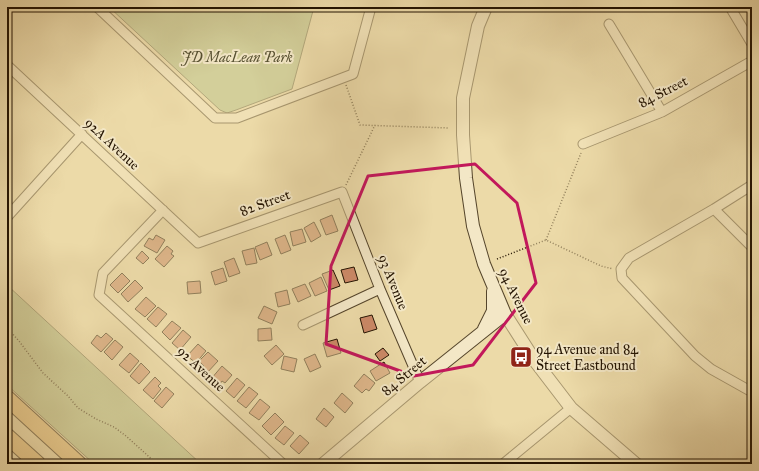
<svg xmlns="http://www.w3.org/2000/svg" width="759" height="471" font-family="'IM FELL Great Primer',serif">
<rect width="100%" height="100%" fill="#ecdaa8"/>
<filter id="stains"><feTurbulence type="fractalNoise" baseFrequency=".005" numOctaves="4"/><feColorMatrix values="0 0 0 0 .2 0 0 0 0 .09 0 0 0 0 .02 0 0 0 .5 -.17"/></filter>
<radialGradient id="worn" r=".72"><stop offset=".6" stop-color="#630" stop-opacity="0"/><stop offset="1" stop-color="#630" stop-opacity=".3"/></radialGradient>
<path fill="#b4c08a" stroke="#6c6a46" d="M109 7H314L292 89 236 110 227 113 220 110Z
M7 285 201 464H94L7 385Z"/>
<path fill="#cc8967" stroke="#231301" d="M332 215 338 231 326 235 320 220Z
M314 222 321 236 311 242 304 228Z
M302 229 306 242 293 246 290 232Z
M156 235 165 240 157 253 144 246 149 238 153 240Z
M285 235 291 250 281 254 275 239Z
M267 242 272 255 260 260 255 247Z
M167 246 173 251 171 254 174 256 164 267 155 259Z
M254 248 257 263 246 265 242 251Z
M142 251 149 258 143 264 136 258Z
M234 258 240 273 229 277 224 262Z
M354 267 358 280 345 283 341 270Z
M223 268 227 281 215 285 211 272Z
M333 270 340 286 329 290 322 274Z
M122 273 130 281 118 293 110 285Z
M321 277 327 291 315 296 309 283Z
M135 280 143 288 128 302 121 294Z
M200 281 201 293 188 294 187 282Z
M305 284 311 296 298 302 292 289Z
M287 290 290 304 278 307 275 293Z
M146 297 156 306 145 317 135 309Z
M264 306 277 312 272 324 258 318Z
M158 307 167 314 156 327 147 319Z
M372 315 377 329 364 333 360 318Z
M172 321 181 328 170 340 162 332Z
M271 328 272 340 258 341V329Z
M183 330 191 337 180 350 172 343Z
M106 333 113 339 101 352 91 343 97 335 101 338Z
M337 339 341 353 327 357 323 343Z
M115 340 123 347 112 360 104 352Z
M198 344 206 351 196 363 187 356Z
M276 345 284 354 272 365 264 356Z
M383 348 389 355 380 361 375 354Z
M208 352 218 361 206 374 201 369 204 366 199 361Z
M130 353 139 361 129 373 119 365Z
M315 354 321 367 310 372 304 359Z
M284 356 297 359 294 372 281 369Z
M384 362 390 373 376 381 370 371Z
M141 363 150 372 139 384 130 376Z
M222 366 232 375 225 383 222 381 219 385 211 379Z
M364 374 375 383 369 391 366 389 362 393 354 386Z
M155 377 161 383 158 386 161 389 153 399 143 390Z
M237 378 245 385 234 398 226 391Z
M166 387 174 394 162 408 154 401Z
M249 387 258 394 246 408 237 401Z
M342 393 353 403 345 413 334 403Z
M260 399 270 407 259 420 249 413Z
M324 408 334 417 326 427 316 419Z
M275 413 284 422 271 435 262 426Z
M285 426 294 433 284 445 275 438Z
M300 435 309 443 299 454 290 446Z"/>
<g fill="none" stroke-linecap="round" stroke-linejoin="round">
<g stroke="#55452b" stroke-width="11">
<path id="minor" d="M97 7 215 118H237L353 74 371 7
M730 7 752 44
M609 24 662 112
M7 65 198 243 342 192 380 289 420 382
M583 144 662 112 752 61
M752 185 714 209 629 258 621 269 622 278 695 356 711 369 752 392
M714 209 752 247
M163 210 103 273 99 295 283 464
M7 215 8 216 82 134
M303 325 380 289
M503 464 571 408"/>
</g>
<g stroke="#55452b" stroke-width="14">
<path id="tertiary" d="M486 7 478 26 463 98V135L466 178 473 226 484 264 505 314 535 361 571 408 636 464
M484 329 493 311V291
M323 464 420 382 505 314"/>
</g>
<g stroke="#231301" stroke-width="17">
<path id="primary" d="M7 398 79 464
M7 436 38 464"/>
</g>
<path stroke="#231301" stroke-width="1.5" stroke-dasharray="1 2" stroke-linecap="butt" d="M346 85 360 125 449 128
M346 185 375 125
M546 240 581 153
M497 259 546 240 601 266 613 269
M7 328 19 341 43 373 68 396 78 408 96 419 114 427 126 436 157 464"/>
<use href="#minor" stroke="#f3e7c6" stroke-width="9"/>
<use href="#tertiary" stroke="#f3e7c6" stroke-width="12"/>
<use href="#primary" stroke="#e6bd74" stroke-width="15"/>
</g>
<path d="M0 0H759V471H0ZM475 164 517 203 536 283 473 365 414 376 326 344 331 266 368 176Z" fill="#ecdaa8" fill-opacity=".55" fill-rule="evenodd"/>
<path fill="none" stroke="#c2185b" stroke-width="3" stroke-linejoin="round" d="M475 164 517 203 536 283 473 365 414 376 326 344 331 266 368 176Z"/>
<defs>
<g id="bus-square" transform="scale(1.15)"><rect x="-9" y="-9" width="18" height="18" rx="4" fill="#8f2418" stroke="#f3e7c6"/><path d="M-5-6H5V4H4V6H2V4H-2V6H-4V4H-5ZM-3.5-4V0h7V-4ZM-3.5 1.2v1.5H-2V1.2ZM2 1.2v1.5H3.5V1.2Z" fill="#fff"/></g>
</defs>
<g fill-rule="evenodd">
<use href="#bus-square" x="521" y="357"/>
</g>
<g text-anchor="middle" dominant-baseline="central" stroke-width="4" stroke-linejoin="round" paint-order="stroke">
<g font-size="14" font-style="italic" fill="#565031" stroke="#f3e7c6">
<text x="237" y="57">JD MacLean Park</text>
</g>
<g font-size="14" fill="#231301" stroke="#f3e7c6">
<text transform="translate(663 92) rotate(-27)">84 Street</text>
<text transform="translate(112 144) rotate(43)">92A Avenue</text>
<text transform="translate(265 203) rotate(-20)">82 Street</text>
<text transform="translate(393 282) rotate(68)">93 Avenue</text>
<text transform="translate(516 296) rotate(64)">94 Avenue</text>
<text transform="translate(201 369) rotate(43)">92 Avenue</text>
<text transform="translate(404 376) rotate(-40)">84 Street</text>
</g>
<g font-size="14" fill="#231301" stroke="#f3e7c6" text-anchor="start">
<text x="536" y="349">94 Avenue and 84<tspan x="536" dy="16">Street Eastbound</tspan></text>
</g>
</g>
<rect width="759" height="471" fill="none" stroke="#ecdaa8" stroke-width="24"/>
<rect x="8" y="8" width="743" height="455" fill="none" stroke="#231301" stroke-width="2"/>
<rect x="12" y="12" width="735" height="447" fill="none" stroke="#231301"/>
<rect width="100%" height="100%" filter="url(#stains)"/>
<rect width="100%" height="100%" fill="url(#worn)"/>
</svg>
